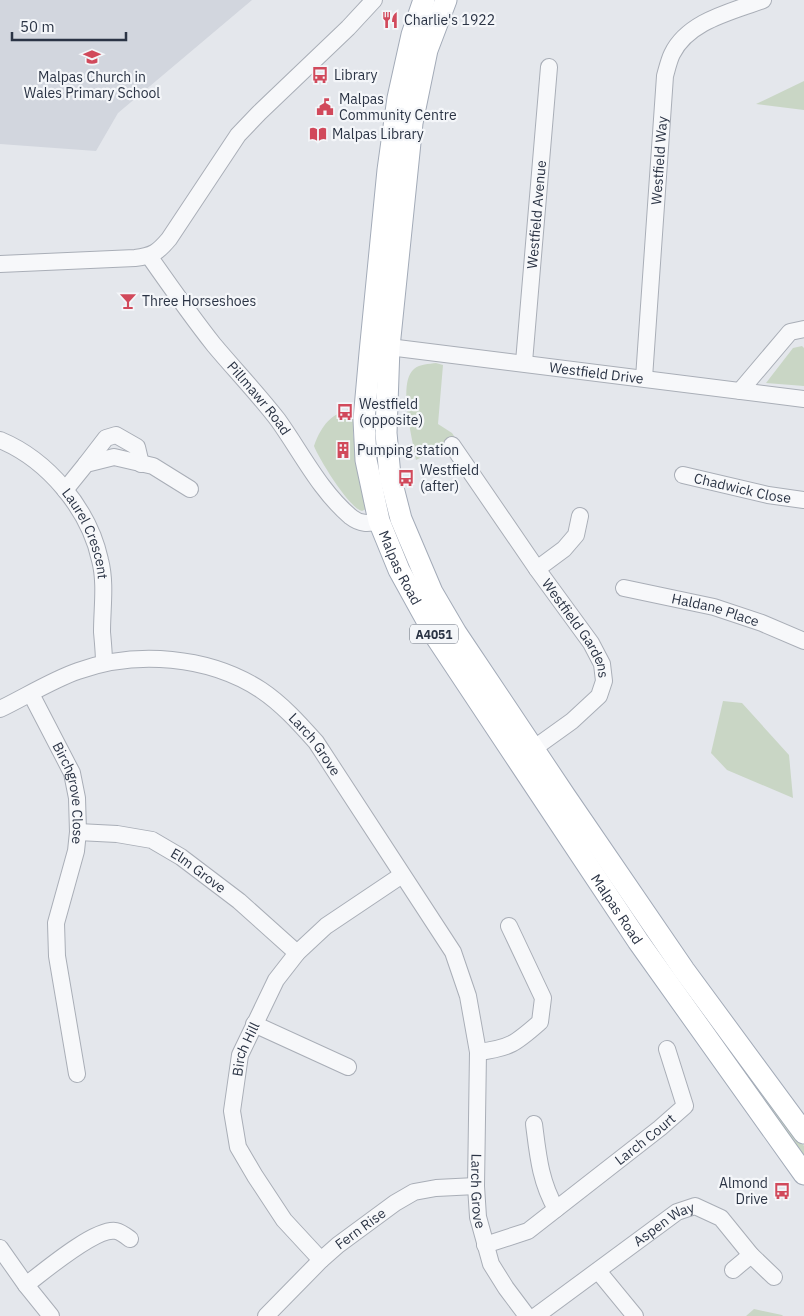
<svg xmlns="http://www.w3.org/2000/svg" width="804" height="1316" font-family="'IBM Plex Sans',sans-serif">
<rect width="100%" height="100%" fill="#e4e7ec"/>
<path fill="#d2d6de" d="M0 0H252L118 113 96 151 0 144Z"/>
<path fill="#c9d6c5" d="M804 81V110L756 104Z
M802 346 804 348V386L766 383 793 348Z
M436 363 443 365 438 424 452 433 456 439 416 460C413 440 397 383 414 369 420 364 429 364 436 363Z
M353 408V434L366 509 362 511C349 508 319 459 314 446 322 424 331 414 353 408Z
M723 701 742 703 789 755 793 798 727 770 711 753Z
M639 920 804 1146V1160L636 923Z
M754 1309 782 1315 783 1316H746Z"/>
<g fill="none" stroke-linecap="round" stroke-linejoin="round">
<g stroke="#a9aeb7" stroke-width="18">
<g id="minor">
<path id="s1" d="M149 256C170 286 191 316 214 345 235 370 258 394 278 420 301 452 320 491 351 517 360 524 368 524 379 521"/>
<path d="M0 264 135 258C153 256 158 252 169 239L238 135 259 113 348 28 374 0"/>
<path id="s2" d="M389 347 804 399"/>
<path id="s3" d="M524 362 549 67"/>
<path id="s4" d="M644 378 665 76C667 69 669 60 672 54 688 21 731 12 763 0"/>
<path d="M740 391 790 332 804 329"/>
<path id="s5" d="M0 440C48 460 89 509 100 560 106 583 102 608 102 632 103 643 104 653 104 663"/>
<path id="s6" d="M452 445 537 569 591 643 602 664 604 681 599 696 572 721 533 749"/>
<path d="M86 464 106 438 116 435 137 447 141 464"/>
<path id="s7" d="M683 475 768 495 804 500"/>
<path d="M65 490 86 464 114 457 153 466 190 489"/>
<path d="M537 569 564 549 576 535 580 516"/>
<path id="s8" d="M624 588 714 607 762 623 804 641"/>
<path id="s9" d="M31 694 72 773 77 798 78 832 76 851 56 923 57 956 77 1074"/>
<path id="s10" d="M0 709C25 697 52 680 78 671 136 650 209 656 261 690 282 704 299 723 316 742L453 952 468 996 478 1052 476 1186 478 1217 491 1264 506 1288 527 1316"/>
<path id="s11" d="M78 832 117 834 152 840 181 857 239 901 297 953"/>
<path d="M254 1024 348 1067"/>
<path d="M478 1052C511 1048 516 1043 540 1022L543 998 509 926"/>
<path d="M534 1124C538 1155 540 1181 556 1209"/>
<path id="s12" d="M485 1245 528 1231 660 1128 685 1106 667 1049"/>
<path d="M0 1248 26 1285 51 1316"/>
<path id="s13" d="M321 1260 284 1220 255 1176 238 1147 232 1111 240 1055 276 980 297 953 326 926 402 875"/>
<path d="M733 1270 751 1255"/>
<path d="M598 1271 635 1316"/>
<path d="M26 1285C43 1272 96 1227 116 1231 121 1232 126 1236 130 1239"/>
<path id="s14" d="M266 1316 321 1260 338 1245 395 1203 414 1192 436 1188 476 1186"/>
<path id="s15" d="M536 1316 677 1212 695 1206 721 1218 751 1255 774 1277"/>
</g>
</g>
<g stroke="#a3abb8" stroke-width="23">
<g id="major">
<path id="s16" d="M424 0 412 35 398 98 388 170 370 353 364 420 366 460 379 521 399 570 436 637 638 941 804 1174"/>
<path d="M446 0 427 50 412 123 389 347 386 433 390 476 401 519 432 592 456 633 565 796 684 970 804 1133"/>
</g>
</g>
<use href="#minor" stroke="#f7f8fa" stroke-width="16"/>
<use href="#major" stroke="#fff" stroke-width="21"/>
</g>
<defs>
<g id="restaurant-bare" transform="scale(1.35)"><path d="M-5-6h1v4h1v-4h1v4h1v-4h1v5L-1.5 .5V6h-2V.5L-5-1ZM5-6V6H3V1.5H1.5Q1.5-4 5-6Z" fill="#d1495b" stroke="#f4f6f9" stroke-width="2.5" paint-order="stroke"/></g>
<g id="school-bare" transform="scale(1.35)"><path d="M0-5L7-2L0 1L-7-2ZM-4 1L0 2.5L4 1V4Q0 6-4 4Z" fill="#d1495b" stroke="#f4f6f9" stroke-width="2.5" paint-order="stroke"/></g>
<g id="bus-bare" transform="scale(1.35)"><path d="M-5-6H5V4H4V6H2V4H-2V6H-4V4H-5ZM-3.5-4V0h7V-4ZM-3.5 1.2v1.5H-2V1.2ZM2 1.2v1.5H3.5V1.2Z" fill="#d1495b" stroke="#f4f6f9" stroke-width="2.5" paint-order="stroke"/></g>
<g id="civic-bare" transform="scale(1.35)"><path d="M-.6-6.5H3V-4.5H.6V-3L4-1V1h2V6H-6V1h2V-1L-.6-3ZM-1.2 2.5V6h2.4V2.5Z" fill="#d1495b" stroke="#f4f6f9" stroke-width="2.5" paint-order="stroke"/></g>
<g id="library-bare" transform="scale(1.35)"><path d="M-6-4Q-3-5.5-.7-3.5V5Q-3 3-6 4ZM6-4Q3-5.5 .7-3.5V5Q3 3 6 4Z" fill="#d1495b" stroke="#f4f6f9" stroke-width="2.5" paint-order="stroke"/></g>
<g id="bar-bare" transform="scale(1.35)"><path d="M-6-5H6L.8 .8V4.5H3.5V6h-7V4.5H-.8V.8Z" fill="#d1495b" stroke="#f4f6f9" stroke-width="2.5" paint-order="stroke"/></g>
<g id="building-bare" transform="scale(1.35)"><path d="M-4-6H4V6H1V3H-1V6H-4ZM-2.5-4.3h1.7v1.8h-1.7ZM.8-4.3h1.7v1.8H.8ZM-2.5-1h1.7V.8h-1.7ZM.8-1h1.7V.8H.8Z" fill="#d1495b" stroke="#f4f6f9" stroke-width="2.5" paint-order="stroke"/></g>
</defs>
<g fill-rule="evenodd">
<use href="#restaurant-bare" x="390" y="20"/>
<use href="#school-bare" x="92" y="57"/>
<use href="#bus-bare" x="320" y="75"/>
<use href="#civic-bare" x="325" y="107"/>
<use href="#library-bare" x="318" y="134"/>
<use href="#bar-bare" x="128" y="301"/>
<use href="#bus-bare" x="345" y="412"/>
<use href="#building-bare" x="343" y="450"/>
<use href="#bus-bare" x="406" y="478"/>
<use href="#bus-bare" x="782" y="1191"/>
</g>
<g text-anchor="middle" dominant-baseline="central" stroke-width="4.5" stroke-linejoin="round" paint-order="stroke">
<rect fill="#f4f6f9" stroke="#676e7b" stroke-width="1" x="410" y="624.5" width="48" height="19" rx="4"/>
<g font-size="12" font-weight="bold" fill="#2b3445">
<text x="434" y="634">A4051</text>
</g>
<g font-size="14" fill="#2b3445" stroke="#f4f6f9" text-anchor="start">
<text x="404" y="20">Charlie's 1922</text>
<text x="334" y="75">Library</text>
<text x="92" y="77" text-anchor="middle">Malpas Church in<tspan x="92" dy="16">Wales Primary School</tspan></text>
<text x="339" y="99">Malpas<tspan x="339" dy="16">Community Centre</tspan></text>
<text x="332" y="134">Malpas Library</text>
<text x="142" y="301">Three Horseshoes</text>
<text x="359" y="404">Westfield<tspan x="359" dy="16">(opposite)</tspan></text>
<text x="357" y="450">Pumping station</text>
<text x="420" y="470">Westfield<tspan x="420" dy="16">(after)</tspan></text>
<text x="768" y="1183" text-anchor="end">Almond<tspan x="768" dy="16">Drive</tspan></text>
</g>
<g font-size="14" fill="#2b3445" stroke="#f4f6f9">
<text stroke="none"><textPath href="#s4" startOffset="218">Westfield Way</textPath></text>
<text stroke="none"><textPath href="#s3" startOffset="148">Westfield Avenue</textPath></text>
<text stroke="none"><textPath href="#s2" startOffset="209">Westfield Drive</textPath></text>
<text stroke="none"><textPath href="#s1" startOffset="180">Pillmawr Road</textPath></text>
<text stroke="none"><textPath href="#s7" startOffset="61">Chadwick Close</textPath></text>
<text stroke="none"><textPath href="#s5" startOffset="132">Laurel Crescent</textPath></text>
<text stroke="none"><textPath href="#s16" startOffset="579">Malpas Road</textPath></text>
<text stroke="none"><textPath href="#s8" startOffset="94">Haldane Place</textPath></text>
<text stroke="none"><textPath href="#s6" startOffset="222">Westfield Gardens</textPath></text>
<text stroke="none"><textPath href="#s10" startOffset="354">Larch Grove</textPath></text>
<text stroke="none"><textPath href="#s9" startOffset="108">Birchgrove Close</textPath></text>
<text stroke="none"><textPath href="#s11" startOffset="130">Elm Grove</textPath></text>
<text stroke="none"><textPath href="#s16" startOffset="984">Malpas Road</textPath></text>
<text stroke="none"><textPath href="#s13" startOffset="241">Birch Hill</textPath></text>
<text stroke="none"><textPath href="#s12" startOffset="194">Larch Court</textPath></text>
<text stroke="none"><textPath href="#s10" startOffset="846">Larch Grove</textPath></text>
<text stroke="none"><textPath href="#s15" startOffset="158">Aspen Way</textPath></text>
<text stroke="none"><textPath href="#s14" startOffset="129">Fern Rise</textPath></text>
</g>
</g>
<path d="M12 32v8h114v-8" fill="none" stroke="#2b3445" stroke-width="2.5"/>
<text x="20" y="32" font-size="15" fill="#2b3445" stroke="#f4f6f9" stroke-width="4" paint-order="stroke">50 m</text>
</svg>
